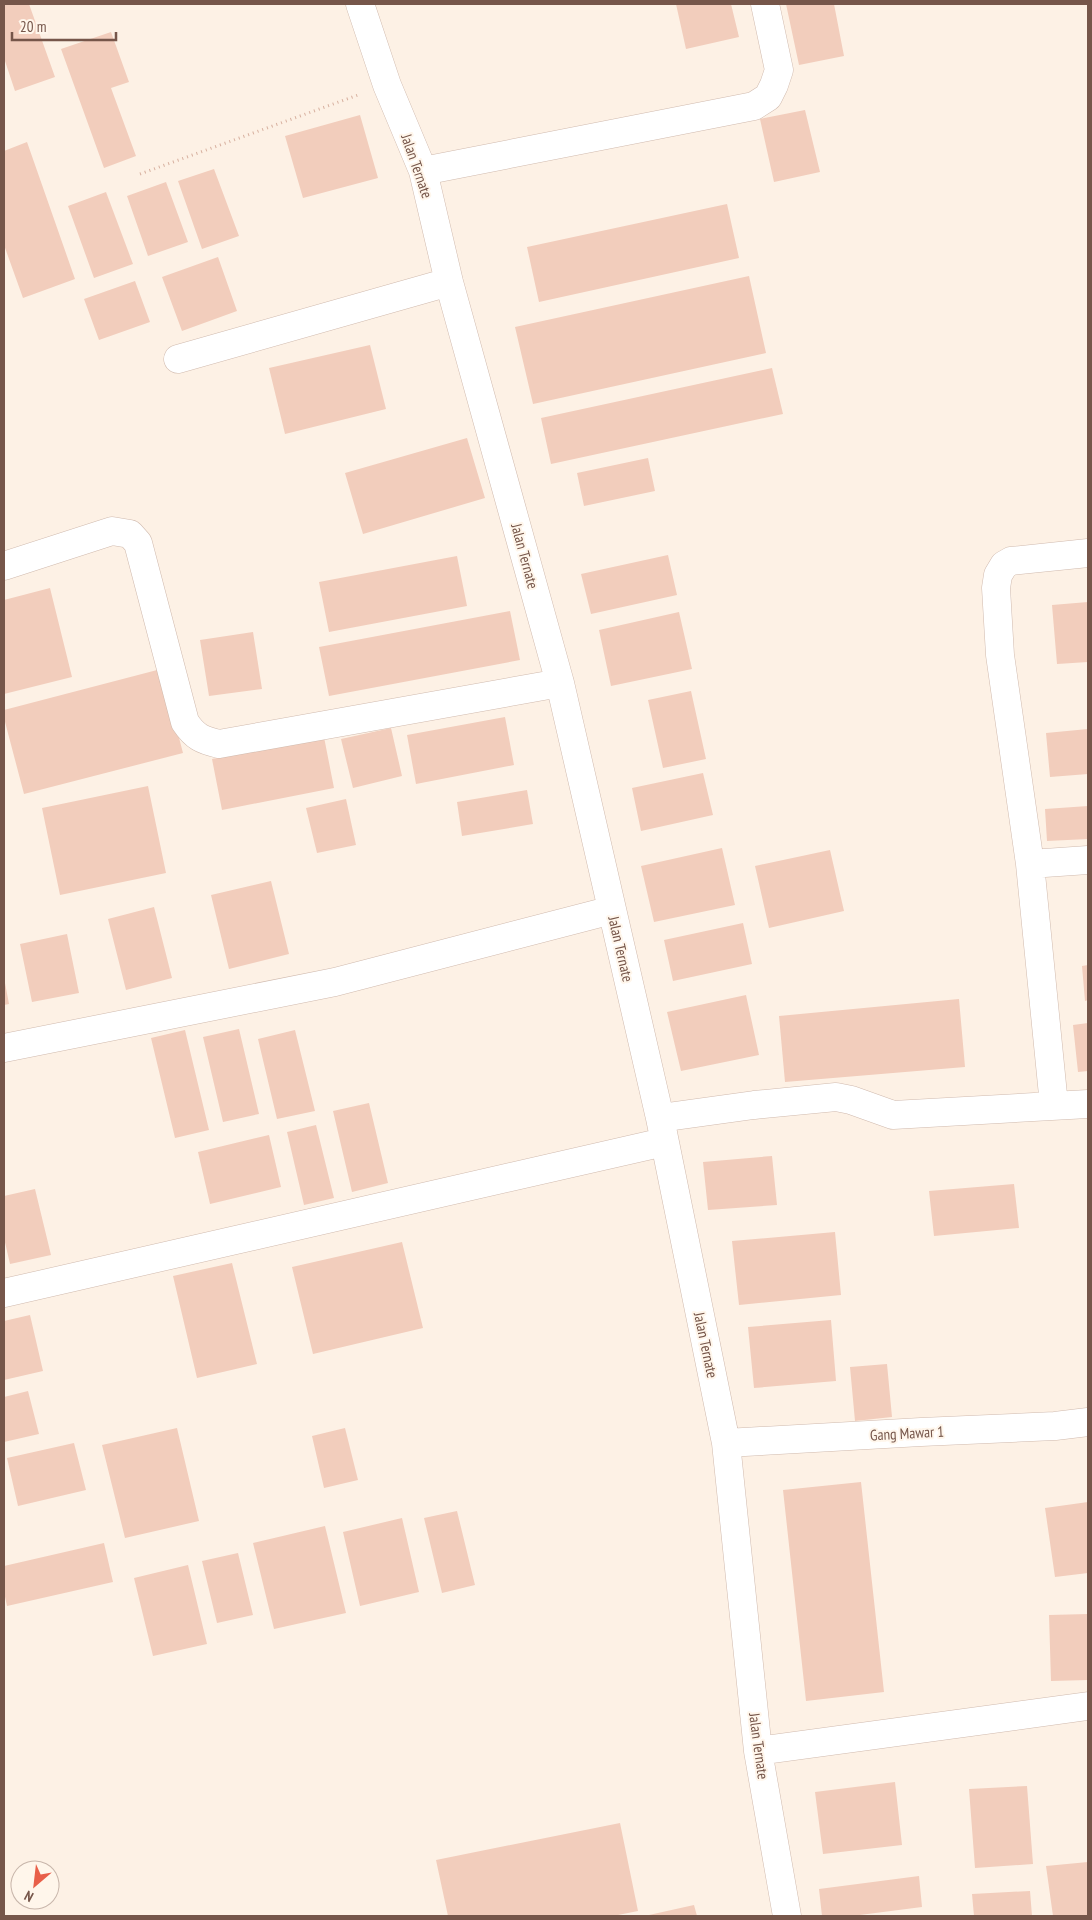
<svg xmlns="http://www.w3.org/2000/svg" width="1092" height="1920" font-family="'PT Sans Narrow',sans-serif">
<rect width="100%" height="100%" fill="#fdf1e5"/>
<path fill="#f2cdbc" d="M4 4H29L55 77 15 91 4 58Z
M676 4H731L739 37 686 49Z
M786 4H834L844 56 799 65Z
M111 32 129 82 111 88 136 156 104 168 61 49Z
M805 110 820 172 774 182 760 119Z
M360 115 378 178 303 198 285 136Z
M27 142 75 279 23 298 4 245V151Z
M214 169 239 236 202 249 178 181Z
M166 182 188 242 148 256 127 196Z
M106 192 133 264 94 278 68 206Z
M727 204 739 258 539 302 527 247Z
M218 257 237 311 182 331 162 277Z
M749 276 766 353 533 404 515 327Z
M135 281 150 322 99 340 84 299Z
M370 345 386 409 285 434 269 368Z
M772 368 783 414 551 464 541 418Z
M467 438 485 498 363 534 345 473Z
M648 458 655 491 584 506 577 473Z
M668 555 677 595 591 614 581 574Z
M457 556 467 606 329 632 319 582Z
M50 588 72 677 4 694V600Z
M1088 602V662L1057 664 1052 605Z
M510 611 520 660 329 696 319 647Z
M679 612 692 669 611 686 599 630Z
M253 632 262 689 209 696 200 640Z
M161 669 183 753 24 794 4 718V710Z
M691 691 706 759 663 768 648 700Z
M505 717 514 765 416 784 407 735Z
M391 728 402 776 353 788 341 739Z
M1088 729V774L1050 777 1046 733Z
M324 737 334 788 222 810 212 759Z
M703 773 713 815 641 831 632 788Z
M148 786 166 873 60 895 42 808Z
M527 790 533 824 462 836 457 802Z
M346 799 356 845 317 853 306 808Z
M1088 806V839L1047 841 1045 809Z
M722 848 735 905 654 922 641 866Z
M830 850 844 911 769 928 755 866Z
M271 881 289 954 229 969 211 895Z
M154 907 172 978 126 990 108 919Z
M743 923 752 964 673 981 664 940Z
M67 934 79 993 32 1002 20 944Z
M1088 965V1000L1085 1001 1082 966Z
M5 983 9 1004 4 1005V984Z
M746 995 759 1055 681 1071 667 1012Z
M959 999 965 1067 785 1082 779 1016Z
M1088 1023V1071L1078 1072 1073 1025Z
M239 1029 259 1114 223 1122 203 1037Z
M185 1030 209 1130 175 1138 151 1038Z
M295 1030 315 1111 277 1119 258 1039Z
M369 1103 388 1183 352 1192 333 1111Z
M316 1125 334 1198 304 1205 287 1132Z
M269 1135 281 1187 210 1204 198 1152Z
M772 1156 777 1205 708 1210 703 1162Z
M1014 1184 1019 1228 934 1236 929 1191Z
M35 1189 51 1255 10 1264 4 1238V1196Z
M835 1232 841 1295 739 1305 732 1241Z
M402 1242 423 1328 313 1354 292 1267Z
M232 1263 257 1364 197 1378 173 1276Z
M30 1315 43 1371 4 1380V1321Z
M831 1320 836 1381 754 1388 748 1327Z
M887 1364 892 1417 855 1421 850 1367Z
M28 1391 39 1434 4 1442V1397Z
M177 1428 199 1521 125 1538 102 1445Z
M345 1428 358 1480 324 1488 312 1436Z
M74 1443 86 1490 18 1506 7 1458Z
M861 1482 884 1692 806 1701 783 1490Z
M1088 1502V1573L1055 1577 1045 1508Z
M457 1511 475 1585 442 1593 424 1518Z
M402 1518 419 1592 360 1606 343 1532Z
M325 1526 346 1613 274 1629 253 1543Z
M104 1543 113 1582 7 1606 4 1592V1566Z
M238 1553 253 1615 217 1623 202 1561Z
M188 1565 207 1644 153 1656 134 1578Z
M1088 1614V1680L1051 1681 1049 1615Z
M895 1782 902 1845 823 1854 815 1792Z
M1027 1786 1033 1864 975 1868 969 1789Z
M620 1823 638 1911 613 1916H448L436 1860Z
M1088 1862V1916H1053L1046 1866Z
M919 1876 922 1907 852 1916H822L819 1889Z
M1030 1891 1032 1916H974L972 1894Z
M694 1905 697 1916H649V1915Z"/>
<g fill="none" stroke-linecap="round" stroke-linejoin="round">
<g stroke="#d0baae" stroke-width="29">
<path id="minor" d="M360 4 387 85 423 171 449 282 560 683 660 1118 726 1443 758 1751 787 1916
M423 171 754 106 768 97 774 85 779 70 765 4
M178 359 449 282
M4 566 112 531 130 534 138 543 185 722C195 737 202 740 219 744L560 683
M1030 864 1088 860
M4 1048 335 982 612 910
M1054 1105 1030 864 1000 655 996 588 998 575 1004 565 1011 561 1088 553
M660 1118 754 1105 836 1097 851 1100 893 1115 1088 1104
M4 1293 664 1142
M726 1443 921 1432 1055 1426 1088 1422
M758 1751 1088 1706"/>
</g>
<path stroke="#d7b09f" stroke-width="3" stroke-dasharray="1 4" stroke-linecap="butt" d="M140 174 358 95"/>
<use href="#minor" stroke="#fff" stroke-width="28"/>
</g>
<g text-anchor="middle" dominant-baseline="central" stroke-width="4" stroke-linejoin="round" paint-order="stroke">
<g font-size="15" fill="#76564a" stroke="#fff6eb">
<text transform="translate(417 166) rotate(71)">Jalan Ternate</text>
<text transform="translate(525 556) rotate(75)">Jalan Ternate</text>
<text transform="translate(621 949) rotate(77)">Jalan Ternate</text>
<text transform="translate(706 1345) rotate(78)">Jalan Ternate</text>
<text transform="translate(907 1433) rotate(-3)">Gang Mawar 1</text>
<text transform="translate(759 1746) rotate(82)">Jalan Ternate</text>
</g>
</g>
<rect width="1092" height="1920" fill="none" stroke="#76564a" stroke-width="10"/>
<g transform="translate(35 1885) rotate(208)"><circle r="24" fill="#fff6eb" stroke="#c8b6ab"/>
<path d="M0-4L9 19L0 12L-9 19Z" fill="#e85f49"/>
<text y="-8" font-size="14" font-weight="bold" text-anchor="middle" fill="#76564a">N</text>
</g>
<path d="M12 32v8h104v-8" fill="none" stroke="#76564a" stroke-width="2.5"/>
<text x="20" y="32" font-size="15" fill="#76564a" stroke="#fff6eb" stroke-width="4" paint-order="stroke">20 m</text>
</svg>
